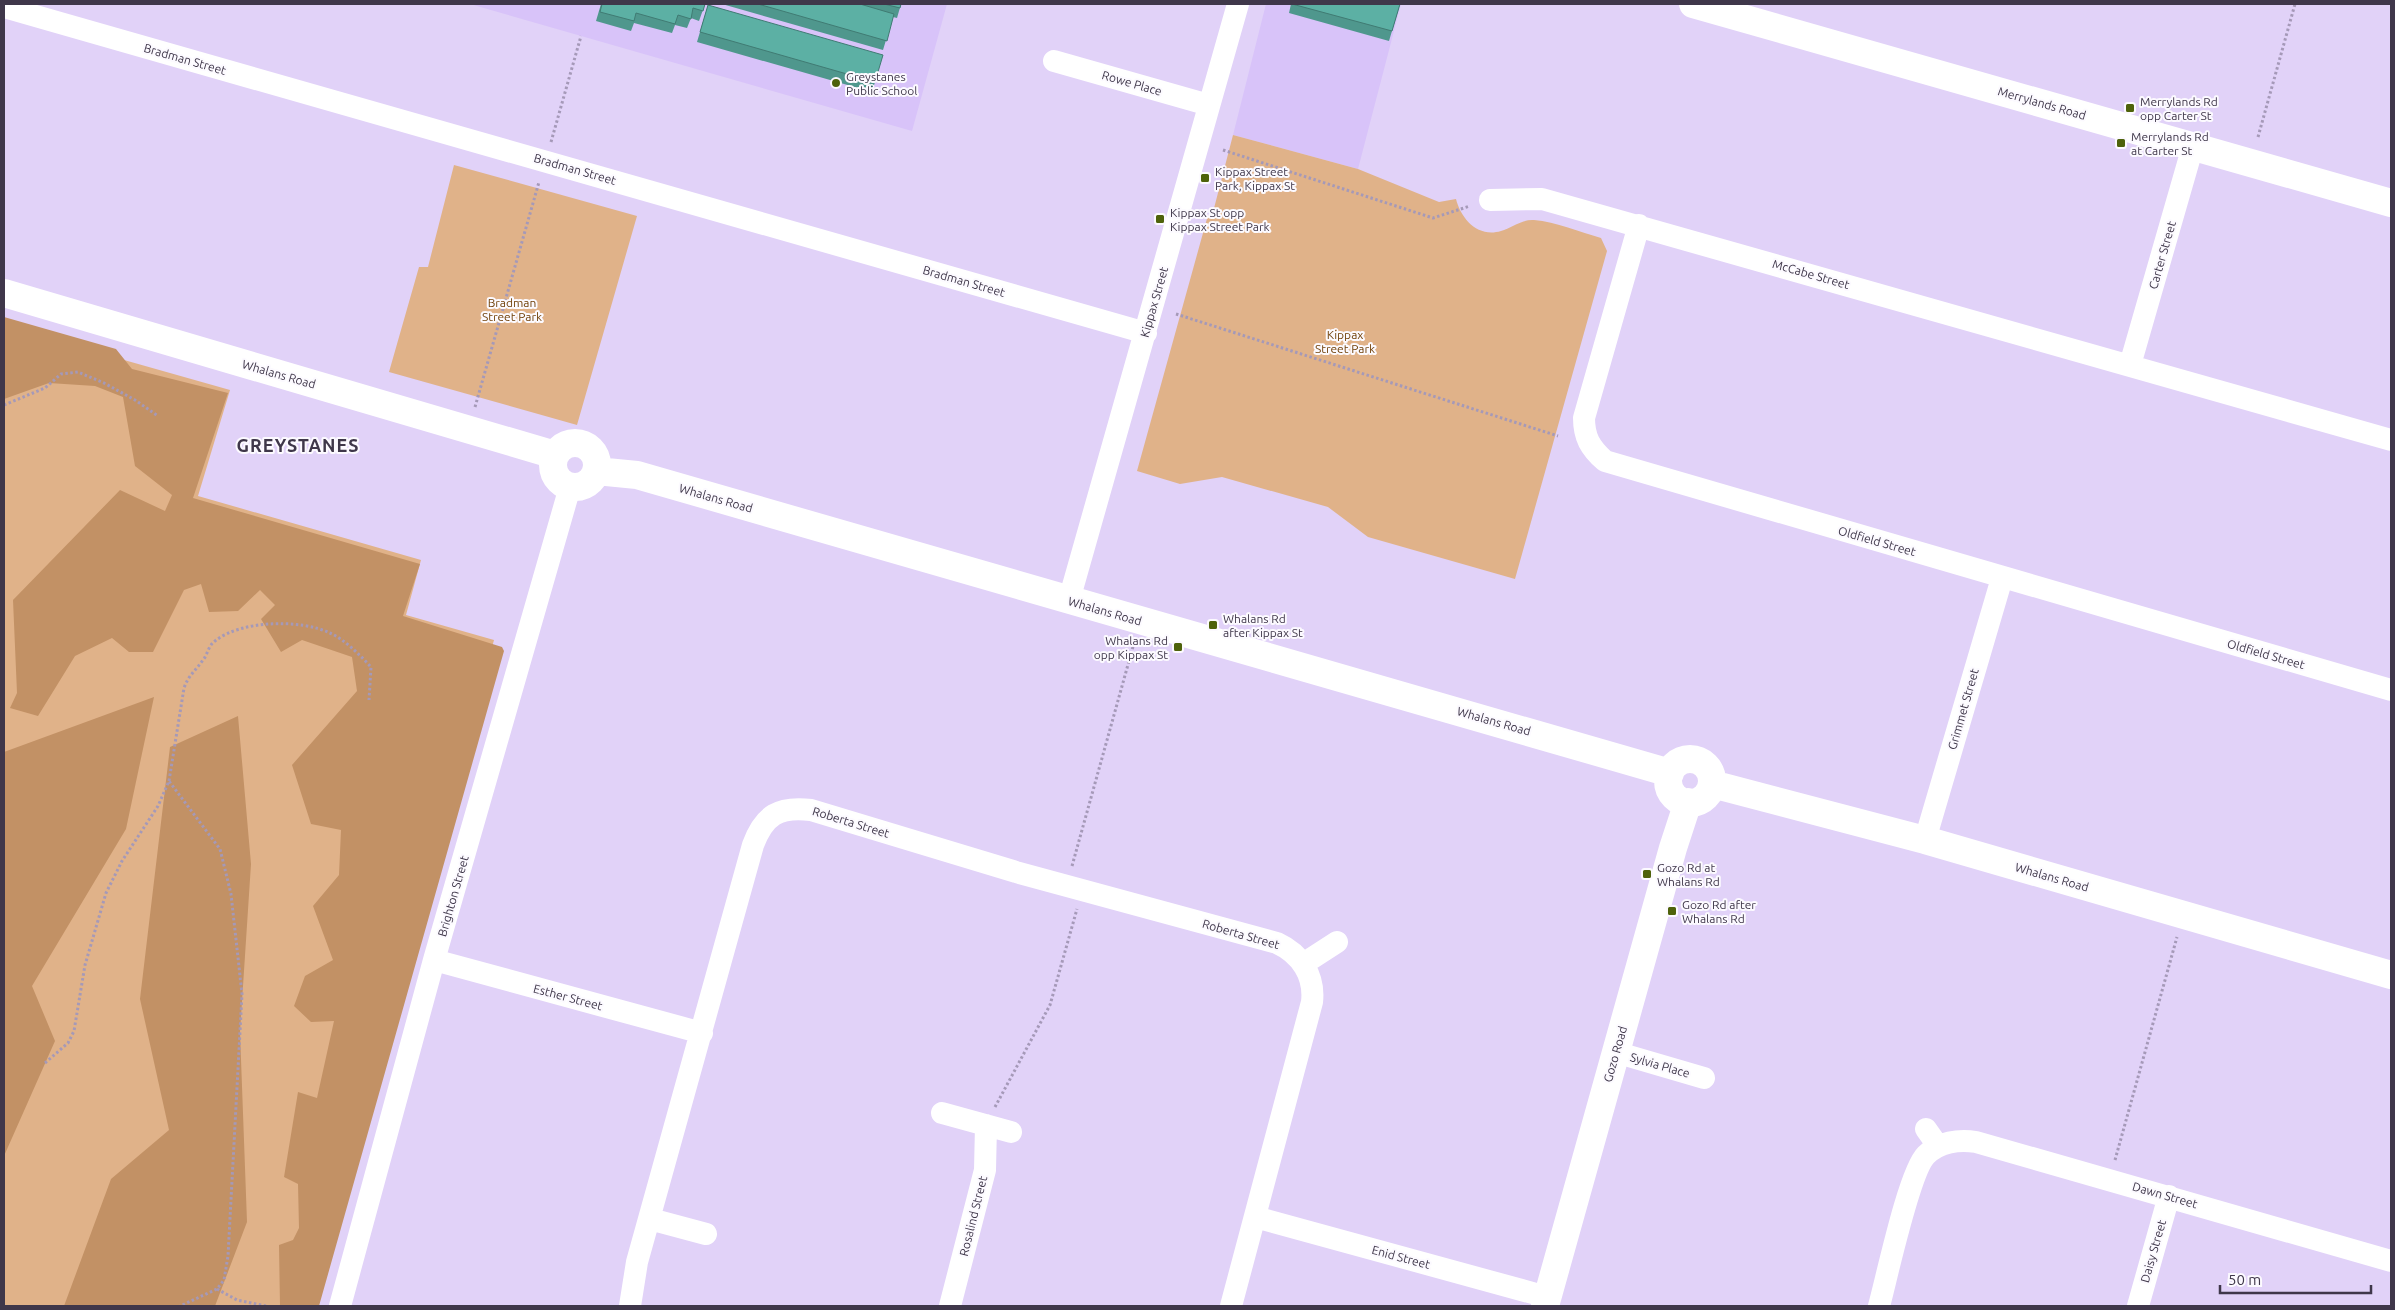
<svg xmlns="http://www.w3.org/2000/svg" width="2395" height="1310" font-family="Ubuntu,sans-serif">
<rect width="100%" height="100%" fill="#e1d2f8"/>
<path fill="#d8c3f9" d="M470 4H947L912 131Z
M1266 4H1401L1358 169 1233 135Z"/>
<path fill="#e0b289" d="M1233 135 1358 169 1439 202 1456 199C1461 219 1478 238 1501 231 1512 228 1522 219 1534 220 1556 222 1580 232 1601 238L1607 251 1515 579 1368 537 1328 507 1222 477 1180 484 1137 471 1208 215 1212 216Z
M454 165 637 216 577 425 389 372 419 267H428Z
M4 326 230 390 198 496 421 560 406 615 494 640 310 1306H4Z"/>
<path fill="#c29165" d="M4 317 116 349 132 369 228 393 193 498 420 564 403 616 502 647 504 651 319 1306H280L279 1245 293 1240 299 1228 298 1184 284 1177 298 1092 317 1098 334 1021 311 1022 294 1006 305 976 333 960 313 906 339 875 341 830 311 824 292 765 357 691 352 657 302 640 281 652 261 619 275 605 260 590 238 611 209 612 201 584 184 590 153 652H129L112 638 75 656 38 716 10 708 17 693 13 600 120 490 165 511 172 495 135 466 123 397 95 386 49 383 4 399Z
M154 697 126 829 32 986 55 1041 4 1156V752Z
M238 716 251 864 240 1032 247 1222 215 1306H64L111 1179 169 1130 140 999 170 747Z"/>
<g fill="none" stroke-linecap="round" stroke-linejoin="round">
<path stroke="#a599b8" stroke-width="3" stroke-dasharray="2.5 2.5" stroke-linecap="butt" d="M2258 137 2295 4
M551 142 581 36
M1223 150 1433 218 1470 206
M1176 314 1558 436
M4 405 45 388 61 374 78 372 104 383 135 400 158 416
M475 407 539 182
M169 781 184 688C188 676 196 670 203 660 208 654 208 646 215 641 241 620 301 619 330 633 344 639 360 655 371 667L369 700
M1072 866 1134 643
M45 1063 68 1043 74 1031 85 965 106 893 122 861 158 806 169 781 220 849 231 894 242 994 228 1256 224 1280 217 1289 180 1306
M995 1107 1050 1005 1077 909
M2115 1160 2177 937
M217 1289 237 1300 266 1306"/>
<path stroke="#fff" stroke-width="22" d="M4 7 1146 333
M1054 61 1209 105
M1490 200 1542 199 2391 440
M1639 225 1584 418C1584 437 1590 448 1605 461L2391 690
M2130 365 2193 146
M1069 600 1238 4
M1925 840 2002 578
M434 960 702 1033
M1303 964 1337 942
M1615 1052 1704 1078
M942 1113 1011 1132
M1926 1129 1938 1146
M1255 1217 1547 1297
M650 1219 706 1234
M340 1306 434 960 570 487
M630 1306 637 1262 753 845C764 815 779 806 811 810L1016 872 1277 943C1301 954 1315 976 1312 1002L1231 1306
M950 1306 985 1170 986 1125
M1879 1306C1887 1277 1909 1172 1926 1155 1939 1142 1959 1139 1976 1142L2391 1261
M2138 1306 2169 1196"/>
<path stroke="#fff" stroke-width="28" d="M1693 4 2391 203
M4 293 555 455
M553 465a22 22 0 1 1 44 0a22 22 0 1 1-44 0Z
M596 471 637 475 1670 773
M1668 781a22 22 0 1 1 44 0a22 22 0 1 1-44 0Z
M1712 784 1925 840 2391 975
M1545 1306 1673 848 1688 802"/>
</g>
<path fill="#4f978d" d="M601 4H705L699 21 691 18 687 28 675 25 672 33 634 23 631 31 596 21Z
M722 4H901L897 18 893 17 883 50Z
M1291 4H1400L1389 41 1289 13Z
M708 5 875 82 872 92 697 42Z"/>
<path fill="#5cb0a4" stroke="#407b73" d="M602 4H705L703 11 693 8 691 19 678 15 675 24 636 13 634 21 600 12Z
M758 4H860L894 14 887 41Z
M884 4H901L900 8Z
M1292 4H1400L1392 31Z
M708 5 883 55 875 82 700 32Z"/>
<g fill="#4e620b" stroke="#fcfaff" stroke-width="2">
<circle cx="836" cy="83" r="5"/>
<rect x="2125" y="103" width="10" height="10" rx="2.5"/>
<rect x="2116" y="138" width="10" height="10" rx="2.5"/>
<rect x="1200" y="173" width="10" height="10" rx="2.5"/>
<rect x="1155" y="214" width="10" height="10" rx="2.5"/>
<rect x="1208" y="620" width="10" height="10" rx="2.5"/>
<rect x="1173" y="642" width="10" height="10" rx="2.5"/>
<rect x="1642" y="869" width="10" height="10" rx="2.5"/>
<rect x="1667" y="906" width="10" height="10" rx="2.5"/>
</g>
<g text-anchor="middle" dominant-baseline="central" stroke-width="4" stroke-linejoin="round" paint-order="stroke">
<g font-size="12" fill="#3f374a" stroke="#fcfaff">
<text transform="translate(185 59) rotate(16)">Bradman Street</text>
<text transform="translate(1132 83) rotate(16)">Rowe Place</text>
<text transform="translate(2042 103) rotate(16)">Merrylands Road</text>
<text transform="translate(575 169) rotate(16)">Bradman Street</text>
<text transform="translate(2162 255) rotate(-74)">Carter Street</text>
<text transform="translate(1811 274) rotate(16)">McCabe Street</text>
<text transform="translate(964 281) rotate(16)">Bradman Street</text>
<text transform="translate(1154 302) rotate(-74)">Kippax Street</text>
<text transform="translate(279 374) rotate(16)">Whalans Road</text>
<text transform="translate(716 498) rotate(16)">Whalans Road</text>
<text transform="translate(1877 541) rotate(16)">Oldfield Street</text>
<text transform="translate(1105 611) rotate(16)">Whalans Road</text>
<text transform="translate(2266 654) rotate(16)">Oldfield Street</text>
<text transform="translate(1963 709) rotate(-74)">Grimmet Street</text>
<text transform="translate(1494 721) rotate(16)">Whalans Road</text>
<text transform="translate(851 822) rotate(17)">Roberta Street</text>
<text transform="translate(2052 877) rotate(16)">Whalans Road</text>
<text transform="translate(453 896) rotate(-74)">Brighton Street</text>
<text transform="translate(1241 934) rotate(16)">Roberta Street</text>
<text transform="translate(568 997) rotate(15)">Esther Street</text>
<text transform="translate(1615 1054) rotate(-74)">Gozo Road</text>
<text transform="translate(1660 1065) rotate(16)">Sylvia Place</text>
<text transform="translate(2165 1195) rotate(16)">Dawn Street</text>
<text transform="translate(973 1216) rotate(-76)">Rosalind Street</text>
<text transform="translate(2153 1251) rotate(-74)">Daisy Street</text>
<text transform="translate(1401 1257) rotate(15)">Enid Street</text>
</g>
<g font-size="12" fill="#3f374a" stroke="#fcfaff" text-anchor="start">
<text x="846" y="76">Greystanes<tspan x="846" dy="14">Public School</tspan></text>
<text x="2140" y="101">Merrylands Rd<tspan x="2140" dy="14">opp Carter St</tspan></text>
<text x="2131" y="136">Merrylands Rd<tspan x="2131" dy="14">at Carter St</tspan></text>
<text x="1215" y="171">Kippax Street<tspan x="1215" dy="14">Park, Kippax St</tspan></text>
<text x="1170" y="212">Kippax St opp<tspan x="1170" dy="14">Kippax Street Park</tspan></text>
<text x="1223" y="618">Whalans Rd<tspan x="1223" dy="14">after Kippax St</tspan></text>
<text x="1168" y="640" text-anchor="end">Whalans Rd<tspan x="1168" dy="14">opp Kippax St</tspan></text>
<text x="1657" y="867">Gozo Rd at<tspan x="1657" dy="14">Whalans Rd</tspan></text>
<text x="1682" y="904">Gozo Rd after<tspan x="1682" dy="14">Whalans Rd</tspan></text>
</g>
<g font-size="12" fill="#71420b" stroke="#fcfaff">
<text x="512" y="302">Bradman<tspan x="512" dy="14">Street Park</tspan></text>
<text x="1345" y="334">Kippax<tspan x="1345" dy="14">Street Park</tspan></text>
</g>
<g font-size="18" font-weight="bold" letter-spacing="1" fill="#3f374a" stroke="#fcfaff">
<text x="298" y="445">GREYSTANES</text>
</g>
</g>
<rect width="2395" height="1310" fill="none" stroke="#3f374a" stroke-width="10"/>
<path d="M2220 1285v8h151v-8" fill="none" stroke="#3f374a" stroke-width="2.5"/>
<text x="2228" y="1285" font-size="15" fill="#3f374a" stroke="#fcfaff" stroke-width="4" paint-order="stroke">50 m</text>
</svg>
